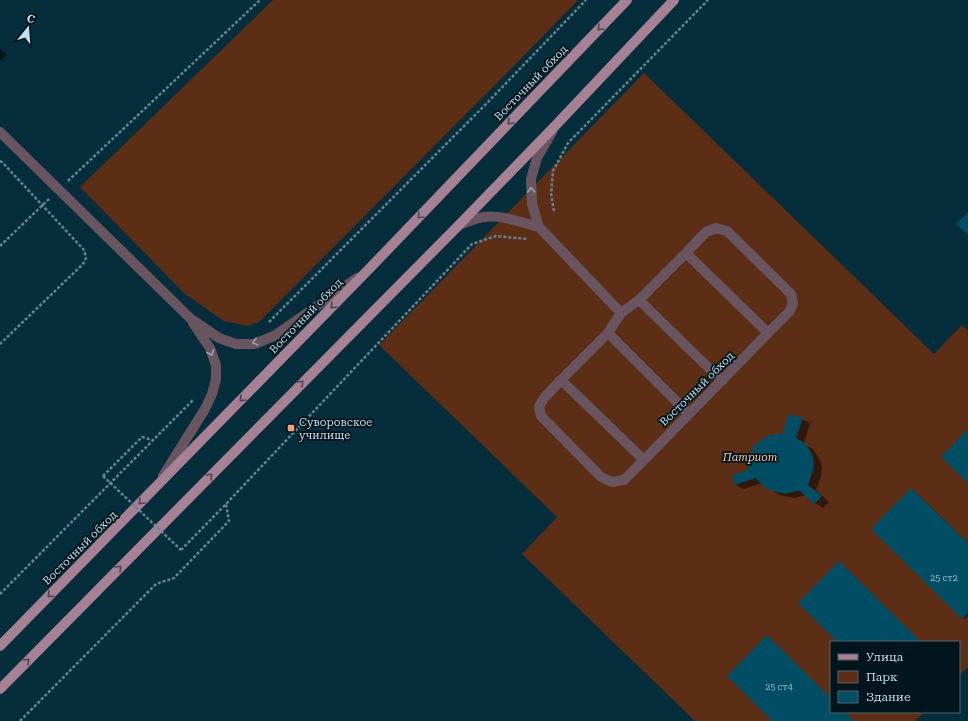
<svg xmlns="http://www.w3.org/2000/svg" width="968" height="721" font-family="'Roboto Serif',serif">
<rect width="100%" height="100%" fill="#052d3b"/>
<path fill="#5d2e16" d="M273 0H578L511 69 259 322 248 326 224 321 185 294 80 187Z
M644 73 934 354 962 325 968 331V667L959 676V642H831V712H924L915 721H695L522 554 557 517 379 345Z"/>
<path fill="#0007" d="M0 48 7 55 0 61Z
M802 419 810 423 804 444 813 449 820 460 822 467 821 476 816 490 829 502 823 508 815 503 806 495 794 498 779 495 762 483 744 489 736 485 783 435Z
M912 489 968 543V616L965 619 963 618Z"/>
<path fill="#014d64" d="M968 212V235L956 224Z
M789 414 803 418 796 438 805 443 812 454 814 462 813 471 808 485 822 496 814 504 800 491H797L785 494 770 490 763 486 756 478 735 485 732 475 748 470 749 460 753 447 757 443 769 435 775 434H782Z
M968 429V483L941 457Z
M911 488 968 543V613L962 619 871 529Z
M839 561 921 642H837L798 603Z
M767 635 831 698V712H845L854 721H772L727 676Z"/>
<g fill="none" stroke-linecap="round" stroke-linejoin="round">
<path stroke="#648591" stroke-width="2.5" stroke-dasharray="3 2" stroke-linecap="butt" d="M0 161 2 162 84 250 86 258 83 264 0 344
M68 181 260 0
M554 211 551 194 553 171 568 143 708 0
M0 246 50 198
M269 322 487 103 586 0
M103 476 142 437 152 440
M181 550 226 504 472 244 496 236 528 239
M0 594 194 399
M20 721 156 584 174 578 229 521 226 504"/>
<path stroke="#68555f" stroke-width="10" d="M0 132 191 319 219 338 236 344H254L274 336 357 278
M552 132 537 158 531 179 532 204 539 227 621 313 608 333 561 380 644 460 768 333 686 253 639 300 621 313
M459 225C467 222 475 219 483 217 500 214 523 223 539 227
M686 253 706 232 716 228 727 231 791 294 793 304 789 312 768 333
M639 300 722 381
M608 333 689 414
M561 380 544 398 539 407 541 416 601 477 612 482 624 480 644 460
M163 476 205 409 212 394 216 379V365L210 348 193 323"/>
<path stroke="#a68194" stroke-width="10" d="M0 646 370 268 627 0
M0 689 459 225 555 126 674 0"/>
<path stroke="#648591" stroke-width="2.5" stroke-dasharray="3 2" stroke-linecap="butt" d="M103 476 181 550"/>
</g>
<defs><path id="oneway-chevron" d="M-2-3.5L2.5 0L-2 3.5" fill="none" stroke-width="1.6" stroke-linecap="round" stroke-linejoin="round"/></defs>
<g stroke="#4c4552">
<use href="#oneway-chevron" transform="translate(600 28) rotate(134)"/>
<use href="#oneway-chevron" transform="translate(510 122) rotate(134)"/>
<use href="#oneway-chevron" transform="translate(420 216) rotate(134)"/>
<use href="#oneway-chevron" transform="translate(333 306) rotate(134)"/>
<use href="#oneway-chevron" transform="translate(301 383) rotate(-45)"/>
<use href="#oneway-chevron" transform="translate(242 399) rotate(134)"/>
<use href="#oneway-chevron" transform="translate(210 476) rotate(-45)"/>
<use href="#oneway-chevron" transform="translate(141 502) rotate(135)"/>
<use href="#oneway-chevron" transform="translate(119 568) rotate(-45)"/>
<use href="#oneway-chevron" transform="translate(50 595) rotate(135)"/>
<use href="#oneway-chevron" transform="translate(27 661) rotate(-45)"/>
</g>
<g stroke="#9ba0ab">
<use href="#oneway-chevron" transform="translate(531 190) rotate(-93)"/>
<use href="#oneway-chevron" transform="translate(255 342) rotate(167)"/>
<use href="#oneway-chevron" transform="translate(211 353) rotate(67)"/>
</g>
<rect fill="#f1a17c" stroke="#02141c" stroke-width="1.5" x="287" y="424" width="8" height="8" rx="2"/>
<g text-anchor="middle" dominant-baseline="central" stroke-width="3.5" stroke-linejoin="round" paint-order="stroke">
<g font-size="9" fill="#94bac8">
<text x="944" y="578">25 ст2</text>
<text x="779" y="687">25 ст4</text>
</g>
<g font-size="11" fill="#c5dee9" stroke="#02141c">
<text transform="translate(531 83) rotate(-46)">Восточный обход</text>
<text transform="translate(306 316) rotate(-46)">Восточный обход</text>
<text transform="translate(697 389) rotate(-45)">Восточный обход</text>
<text transform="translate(80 548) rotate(-45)">Восточный обход</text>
</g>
<g font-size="11" fill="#c5dee9" stroke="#02141c" text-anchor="start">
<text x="299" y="422">Суворовское<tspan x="299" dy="13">училище</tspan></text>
</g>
<g font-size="11" font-style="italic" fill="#f4c5b0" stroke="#02141c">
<text x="750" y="457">Патриот</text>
</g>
</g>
<rect x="830" y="641" width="130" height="72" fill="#02141c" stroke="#50656e"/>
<rect x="838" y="654" width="20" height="6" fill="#a68194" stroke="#50656e"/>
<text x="866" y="661" font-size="12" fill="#c5dee9">Улица</text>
<rect x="838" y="671" width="20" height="12" fill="#5d2e16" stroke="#50656e"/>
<text x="866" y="681" font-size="12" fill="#c5dee9">Парк</text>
<rect x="838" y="691" width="20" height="12" fill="#014d64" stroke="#50656e"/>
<text x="866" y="701" font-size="12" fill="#c5dee9">Здание</text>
<g transform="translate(28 28) rotate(17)" stroke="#02141c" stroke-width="3" paint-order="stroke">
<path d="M0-3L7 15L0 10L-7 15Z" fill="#c5dee9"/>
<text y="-6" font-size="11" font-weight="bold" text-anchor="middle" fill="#c5dee9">С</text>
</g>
</svg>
